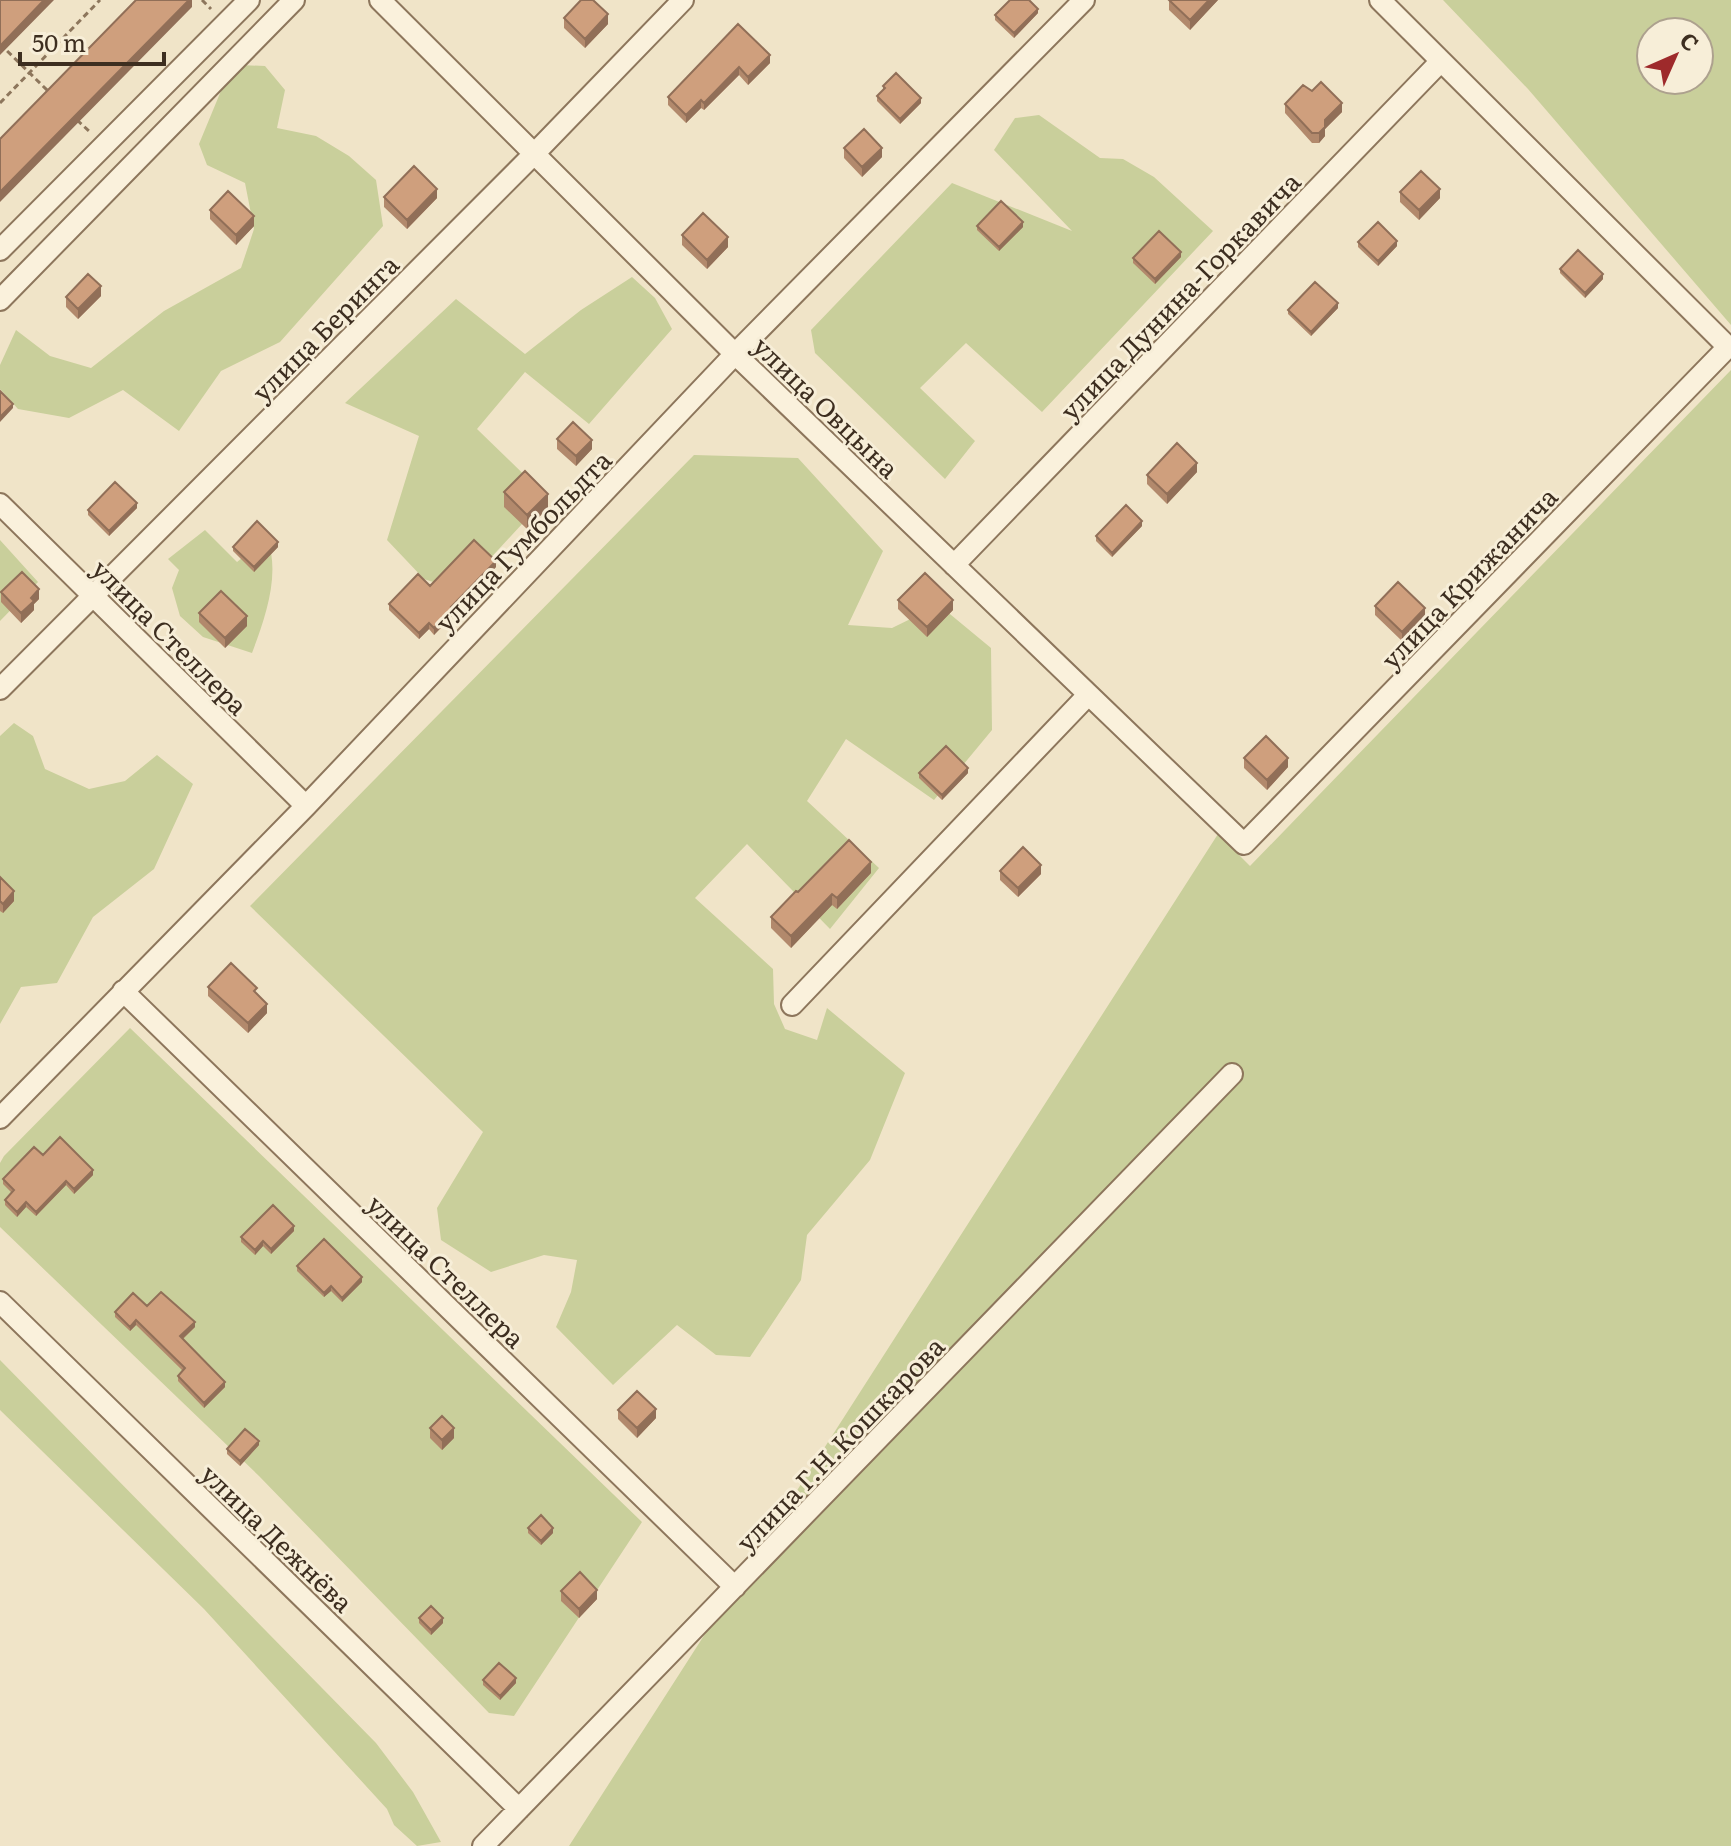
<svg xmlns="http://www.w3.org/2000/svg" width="1731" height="1846" font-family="Literata,serif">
<rect width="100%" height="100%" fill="#f0e4c8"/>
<path fill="#c9cf9b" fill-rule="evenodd" d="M1443 0H1731V325L1528 89ZM1651 32H1699V80H1651Z
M240 65 265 66 285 90 277 128 316 136 349 156 376 180 383 226 280 342 221 371 179 431 123 390 69 418 18 409 0 389V365L16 330 50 356 91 368 164 311 241 268 254 229 245 183 207 165 199 144 223 86Z
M1039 115 1100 158 1123 159 1154 177 1213 231 1042 412 966 343 920 388 975 441 945 479 815 353 811 330 952 183 1072 231 994 150 1015 118Z
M632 277 655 298 672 329 589 424 525 372 477 429 547 497 460 591 424 579 387 540 419 436 345 403 456 299 525 354 581 310Z
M1731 370V1846H569L1218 834 1250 866Z
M694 455 798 458 883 551 848 625 892 628 939 605 991 648 992 730 934 800 846 739 807 801 879 868 830 929 747 844 695 898 773 969 774 1004 785 1029 817 1040 827 1008 905 1073 870 1160 807 1235 801 1280 750 1357 716 1355 677 1325 613 1385 556 1327 571 1292 577 1260 544 1255 491 1272 441 1240 437 1208 483 1132 250 906Z
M205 530 237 562 267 538C281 574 265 618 252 653L203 637 180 616 172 588 179 570 168 559Z
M0 540 38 582 0 621Z
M14 723 33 736 45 769 89 789 125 781 157 755 193 784 154 869 93 917 57 983 21 987 0 1024V736Z
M130 1028 642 1522 514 1716 489 1713 259 1476 0 1227V1163L4 1156Z
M0 1360 376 1743 413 1792 441 1842 417 1846 394 1825 387 1809 204 1609 0 1410Z"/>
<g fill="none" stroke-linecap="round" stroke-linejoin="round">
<g stroke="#8d765c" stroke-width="24">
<path id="minor" d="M380 0 735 354 1244 844 1728 347 1380 0
M0 250 249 0
M0 300 294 0
M0 504 306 806
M954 565 1441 61
M0 689 534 154 683 0
M123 991 735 1587
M792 1005 1088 695
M0 1118 306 806 735 354 1084 0
M0 1302 519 1809
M483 1846 1232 1074"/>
</g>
<path stroke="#8d765c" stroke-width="3" stroke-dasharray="6 4" stroke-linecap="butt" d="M202 0 211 9
M0 44 49 92
M0 103 100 0
M77 120 89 131"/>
<use href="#minor" stroke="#faf1dc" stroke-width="20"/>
</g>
<path fill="#b2896c" d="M1169 0H1218L1190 30 1169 10Z
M1038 13 1014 38 995 20V15Z
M564 18 608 24 585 48 564 28Z
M738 24 770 63 748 85 739 75 704 110 701 108 686 123 668 105V97Z
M883 86 921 103 900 124 877 101V96L883 91Z
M1285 104 1342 112 1325 129V136L1319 143H1312L1285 113Z
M844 148 882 157 862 177 844 158Z
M1400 192 1440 198 1419 220 1400 202Z
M384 197 437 198 407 229 384 207Z
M210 210 254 226 236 245 210 219Z
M977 226 1023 227 999 251 977 230Z
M682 235 728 247 707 269 682 245Z
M1358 242 1397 246 1378 266 1358 247Z
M1181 257 1155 284 1133 263V258Z
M1560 269 1603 279 1585 298 1560 273Z
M101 296 78 319 66 307V297Z
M1338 308 1311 336 1288 314V310Z
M557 439 592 449 576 466 557 449Z
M1197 472 1167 504 1147 484V475Z
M504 492 548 508 527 529 504 507Z
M137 508 109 536 88 515V510Z
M1142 526 1112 557 1096 541V536Z
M233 547H278L254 572 233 551Z
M496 567 453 612V615L434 635 429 629 419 639 389 610V604L430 586Z
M1 592 39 599 34 604V610L21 623 1 602Z
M898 600 953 610 927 637 898 609Z
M1375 606 1425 617 1402 641 1375 615Z
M199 613 247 626 225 648 199 622Z
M1244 758 1288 767 1267 790 1244 768Z
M919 773H968L942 800 919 778Z
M1000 871 1041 874 1018 897 1000 880Z
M871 873 837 909 832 905 791 948 771 928V917L798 892Z
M0 877 14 901 3 913 0 911Z
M208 987 257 993 267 1013 248 1033 208 996Z
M43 1155 93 1175 74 1194 66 1185 36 1216 26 1207 17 1217 5 1205V1200L12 1193 3 1184V1179Z
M294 1231 271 1254 263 1246 255 1255 241 1242V1237Z
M297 1266 362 1282 342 1302 331 1291 324 1297 297 1271Z
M147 1306 195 1327 183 1339 225 1387 204 1408 178 1381V1376L183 1371 136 1325 130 1331 115 1317V1312Z
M618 1410 656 1418 637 1438 618 1419Z
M430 1428 454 1438 442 1450 430 1438Z
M259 1445 240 1466 227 1454V1449Z
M528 1528 553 1533 541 1545 528 1533Z
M561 1591 597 1599 579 1618 561 1601Z
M419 1618 443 1623 431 1635 419 1623Z
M483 1680 516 1683 500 1700 483 1685Z"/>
<path fill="#916f58" d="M44 0H54L0 55V46Z
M189 0H192V7L0 202V192Z
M1209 0H1218L1190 30V20Z
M1038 9V13L1014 38V33Z
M608 14V24L585 48V39Z
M770 55V63L748 85V77Z
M739 67V75L704 110V103Z
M921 98V103L900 124V119Z
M701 100V108L686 123V115Z
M1342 103V112L1325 129V136L1319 143V133L1325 120Z
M882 148V157L862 177V167Z
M437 189V198L407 229V220Z
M1440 189V198L1419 220V210Z
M254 216V226L236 245V235Z
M1023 222V227L999 251V247Z
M728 237V247L707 269V260Z
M1397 241V246L1378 266V261Z
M1181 252V257L1155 284V279Z
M1603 274V279L1585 298V293Z
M101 286V296L78 319V309Z
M1338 303V308L1311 336V332Z
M13 404V408L0 422V417Z
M592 440V449L576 466V456Z
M1197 463V472L1167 504V494Z
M548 494V508L527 529V515Z
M137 503V508L109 536V531Z
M1142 521V526L1112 557V553Z
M278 542V547L254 572V567Z
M496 561V567L453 612V615L434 635V628L451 607Z
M39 589V599L34 604V610L21 623V613L31 598Z
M953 600V610L927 637V627Z
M1425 608V617L1402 641V632Z
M247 616V626L225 648V638Z
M429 623V629L419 639V633Z
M1288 758V767L1267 790V780Z
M968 768V773L942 800V795Z
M871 862V873L837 909V898Z
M1041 865V874L1018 897V888Z
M14 891V901L3 913V904Z
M832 894V905L791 948V936Z
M267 1004V1013L248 1033V1023Z
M93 1170V1175L74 1194V1189Z
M66 1181V1185L36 1216V1212Z
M26 1202V1207L17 1217V1212Z
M294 1226V1231L271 1254V1249Z
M263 1241V1246L255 1255V1250Z
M362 1277V1282L342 1302V1298Z
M331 1286V1291L324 1297V1293Z
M136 1320V1325L130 1331V1327Z
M195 1322V1327L180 1341V1336Z
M225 1382V1387L204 1408V1403Z
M656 1409V1418L637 1438V1428Z
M454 1428V1438L442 1450V1440Z
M259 1441V1445L240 1466V1461Z
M553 1528V1533L541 1545V1541Z
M597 1590V1599L579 1618V1609Z
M443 1618V1623L431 1635V1630Z
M516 1678V1683L500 1700V1696Z"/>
<path fill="#cf9f7d" stroke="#916f58" stroke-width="2" d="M0 0H44L0 46Z
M136 0H189L0 192V139Z
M581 0H593L608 14 585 39 564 18Z
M1010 0H1029L1038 9 1014 33 995 15Z
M1169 0H1209L1190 20Z
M738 24 770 55 748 77 739 67 704 103 701 100 686 115 668 97Z
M896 73 921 98 900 119 877 96 885 88 883 86Z
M1321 82 1342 103 1325 120V127L1319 133H1312L1285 104 1303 85 1312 91Z
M864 129 882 148 862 167 844 148Z
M414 166 437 189 407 220 384 197Z
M1421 171 1440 189 1419 210 1400 192Z
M228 191 254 216 236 235 210 210Z
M1001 201 1023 222 999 247 977 226Z
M703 213 728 237 707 260 682 235Z
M1378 222 1397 241 1378 261 1358 242Z
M1159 231 1181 252 1155 279 1133 258Z
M1578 250 1603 274 1585 293 1560 269Z
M88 274 101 286 78 309 66 297Z
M1315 282 1338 303 1311 332 1288 310Z
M0 391 13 404 0 417Z
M573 422 592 440 576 456 557 439Z
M1177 443 1197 463 1167 494 1147 475Z
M525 471 548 494 527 515 504 492Z
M115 482 137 503 109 531 88 510Z
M1126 505 1142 521 1112 553 1096 536Z
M257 521 278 542 254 567 233 547Z
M474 540 496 561 451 607 453 609 434 628 429 623 419 633 389 604 418 574 430 586Z
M22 572 39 589 31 598 34 601 21 613 1 592Z
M925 573 953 600 927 627 898 600Z
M1398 582 1425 608 1402 632 1375 606Z
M221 591 247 616 225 638 199 613Z
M1266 736 1288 758 1267 780 1244 758Z
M946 746 968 768 942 795 919 773Z
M849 840 871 862 837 898 832 894 791 936 771 917 796 891 798 892Z
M1023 847 1041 865 1018 888 1000 871Z
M0 877 14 891 3 904 0 901Z
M231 963 257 988 254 991 267 1004 248 1023 208 987Z
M60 1137 93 1170 74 1189 66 1181 36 1212 26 1202 17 1212 5 1200 14 1190 3 1179 34 1147 43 1155Z
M273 1205 294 1226 271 1249 263 1241 255 1250 241 1237Z
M324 1239 362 1277 342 1298 331 1286 324 1293 297 1266Z
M161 1292 195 1322 180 1336 225 1382 204 1403 178 1376 185 1368 136 1320 130 1327 115 1312 133 1293 147 1306Z
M637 1391 656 1409 637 1428 618 1410Z
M442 1416 454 1428 442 1440 430 1428Z
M245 1429 259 1441 240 1461 227 1449Z
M541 1515 553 1528 541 1541 528 1528Z
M580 1572 597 1590 579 1609 561 1591Z
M431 1606 443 1618 431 1630 419 1618Z
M499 1663 516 1678 500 1696 483 1680Z"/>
<g text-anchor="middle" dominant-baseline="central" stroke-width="6" stroke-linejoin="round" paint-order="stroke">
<g font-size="26" fill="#3d2e20" stroke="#f7eed8">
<text transform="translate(1179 295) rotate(-46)">улица Дунина-Горкавича</text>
<text transform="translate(324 327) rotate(-45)">улица Беринга</text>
<text transform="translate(827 406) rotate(44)">улица Овцына</text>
<text transform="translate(522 540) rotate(-46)">улица Гумбольдта</text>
<text transform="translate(1468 577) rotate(-46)">улица Крижанича</text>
<text transform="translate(171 636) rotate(45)">улица Стеллера</text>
<text transform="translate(447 1270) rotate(44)">улица Стеллера</text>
<text transform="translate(839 1443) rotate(-46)">улица Г.Н.Кошкарова</text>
<text transform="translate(278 1537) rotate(44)">улица Дежнёва</text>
</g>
</g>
<g transform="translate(1675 56) rotate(45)"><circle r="38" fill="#f7eed8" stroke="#ada18e" stroke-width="2"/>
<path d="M0-6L14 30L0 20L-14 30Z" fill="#9e2a2b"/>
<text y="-12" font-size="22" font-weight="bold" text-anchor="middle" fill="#3d2e20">С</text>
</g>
<path d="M20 52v12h144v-12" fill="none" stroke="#3d2e20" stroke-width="4"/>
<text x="32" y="52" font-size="24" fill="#3d2e20" stroke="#f7eed8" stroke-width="6" paint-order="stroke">50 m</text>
</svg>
